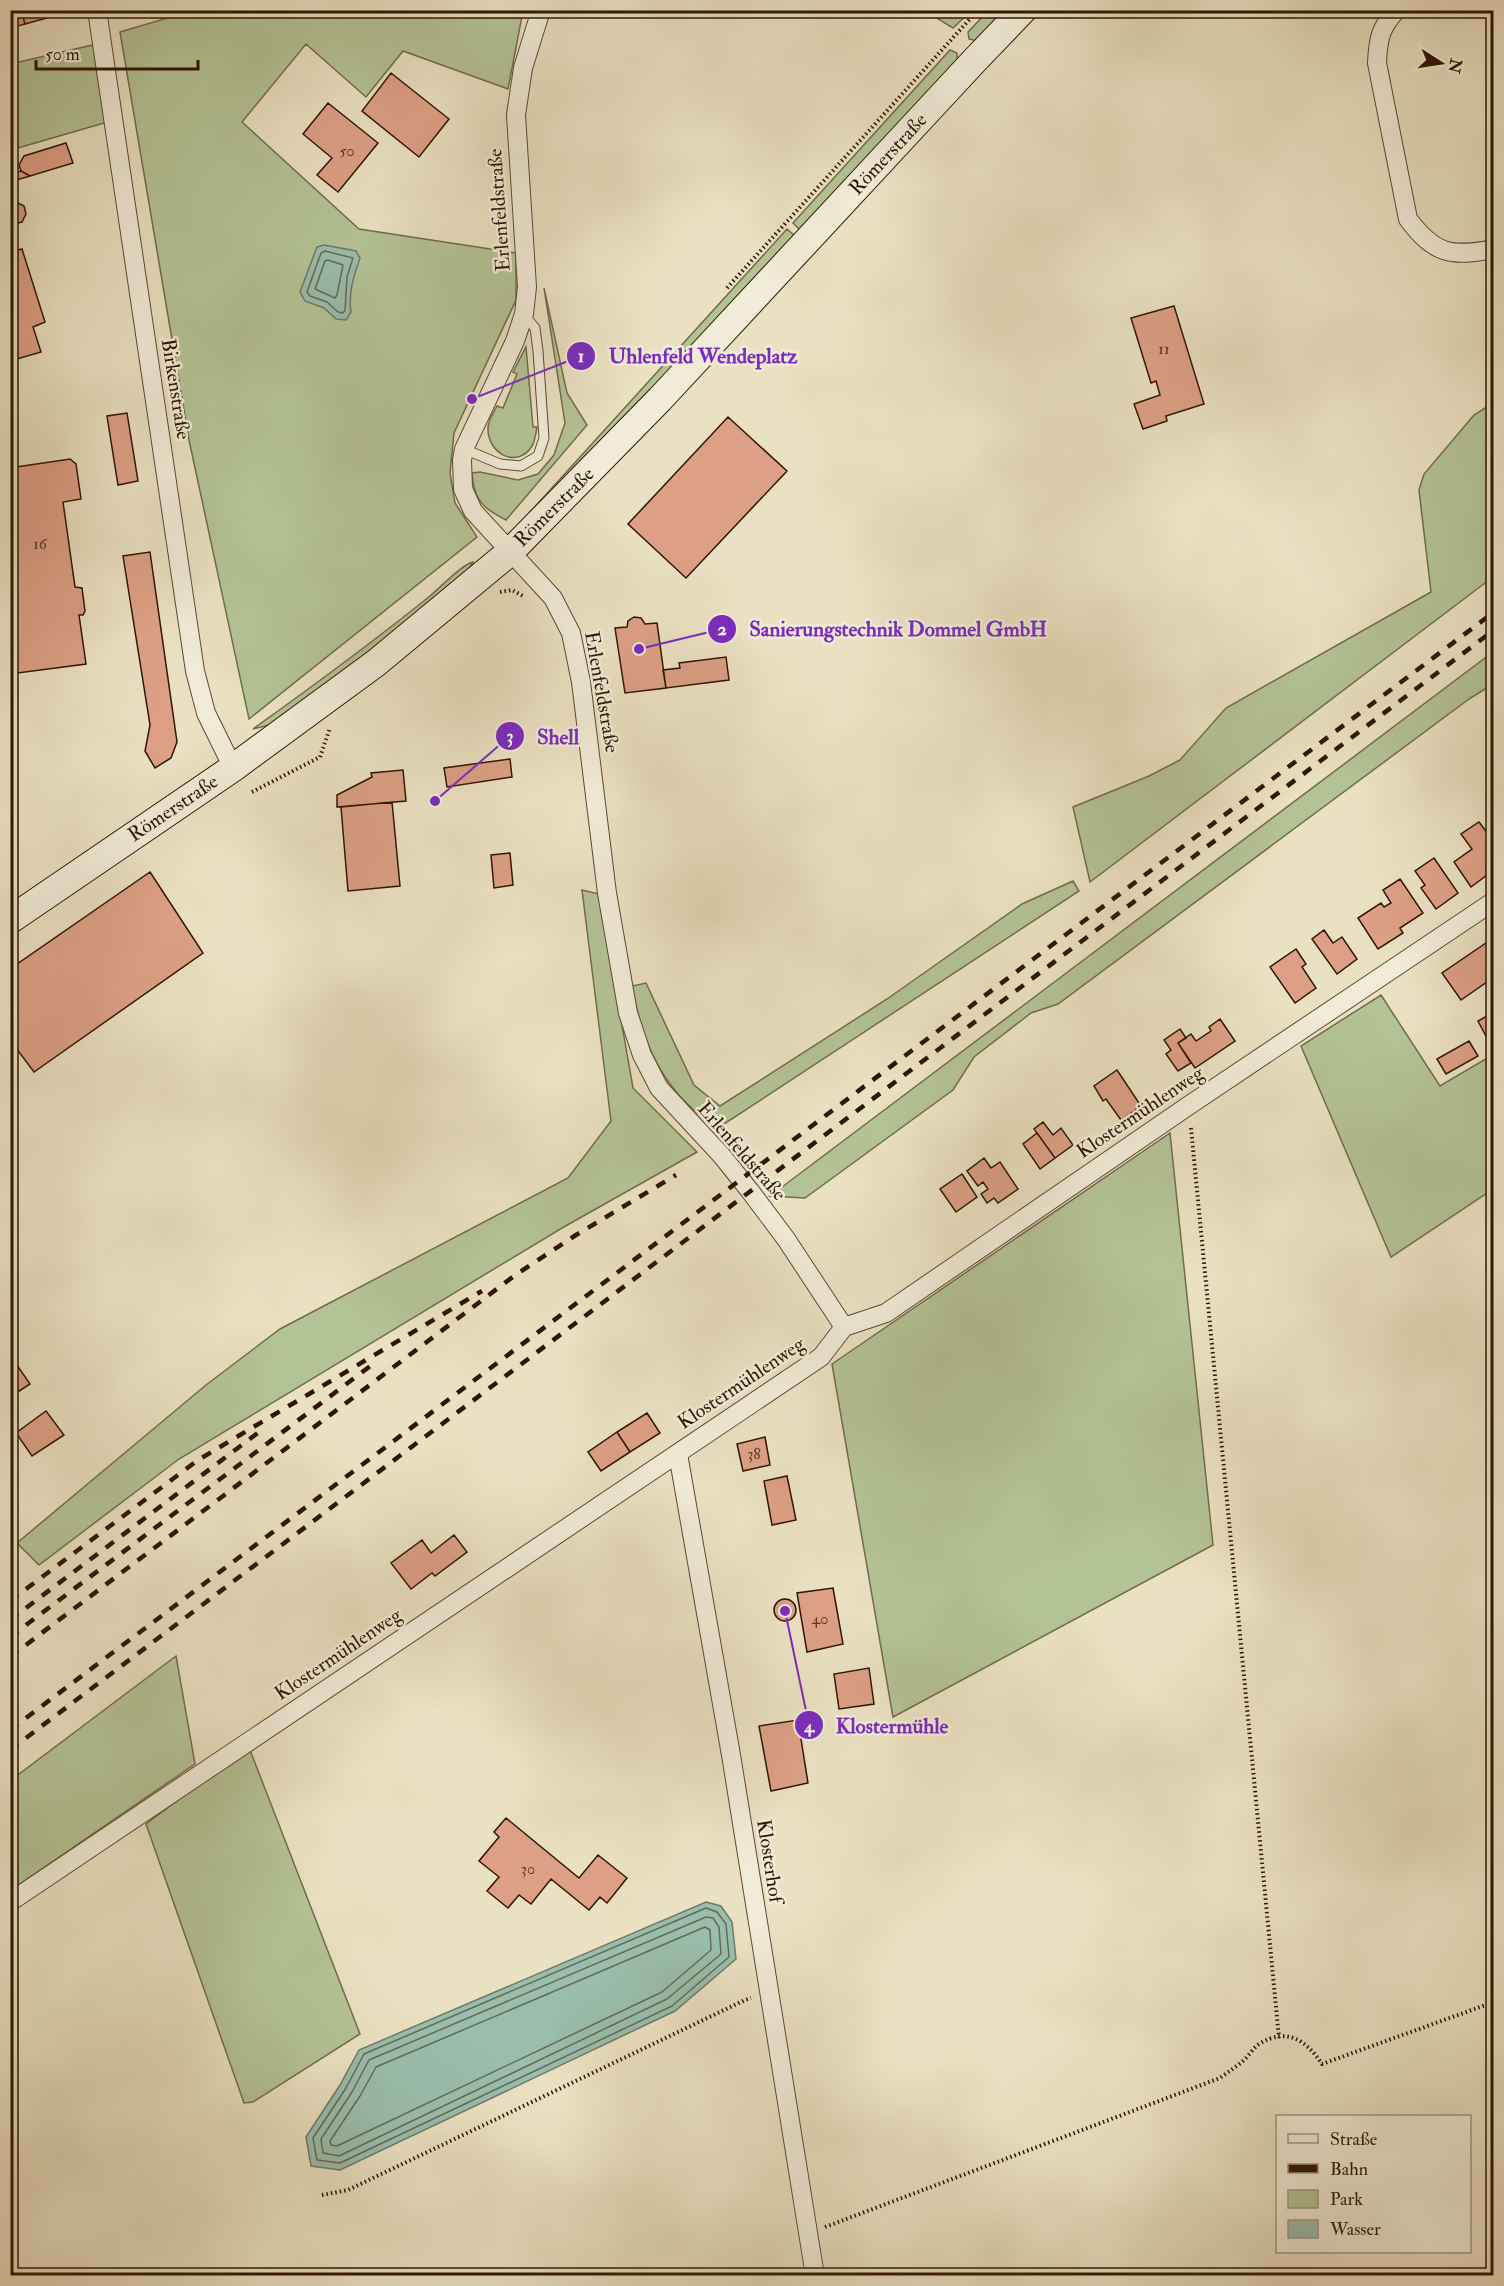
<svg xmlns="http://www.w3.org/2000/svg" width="1504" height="2286" font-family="'IM FELL Double Pica',serif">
<rect width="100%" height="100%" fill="#eae1c2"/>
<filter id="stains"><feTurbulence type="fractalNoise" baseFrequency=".00333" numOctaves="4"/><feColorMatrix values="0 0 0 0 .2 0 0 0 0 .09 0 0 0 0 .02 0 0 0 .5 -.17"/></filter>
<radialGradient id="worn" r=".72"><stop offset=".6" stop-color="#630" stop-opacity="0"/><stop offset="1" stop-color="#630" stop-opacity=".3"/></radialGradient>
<path fill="#b4c395" stroke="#726c4c" stroke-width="1.5" d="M191 11H523L508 89 403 51 366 97 306 44 242 122 359 229 516 253V300L454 433 450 473 455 503 477 537 249 719 189 440 120 32Z
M925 11 971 10V11L953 28Z
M988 11H1007L977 41 969 39 968 32Z
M97 44 111 121 11 150 10 64Z
M950 50 957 53V62L800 230 793 223Z
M787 229 795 236 620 426 535 511H531Z
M544 288 567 393 587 425 506 520C482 508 474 500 472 473L480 472 518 480 538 474 554 455 565 423Z
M526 347 533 427H537C536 433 535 441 532 446 517 470 487 453 488 428 488 420 494 412 497 406L503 408 517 374 513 372Z
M1493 403V577L1090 882 1073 807 1149 776 1180 760 1226 708 1431 592 1419 490 1424 474 1474 415Z
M473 562 466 574 343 672 273 724 253 729C313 686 373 642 430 596 441 587 461 565 473 562Z
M1493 652V684L1469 699 1058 1004 1031 1013 974 1057 953 1090 805 1198 770 1196Z
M1073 881 1079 891 715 1130C703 1118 689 1107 678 1094 651 1063 639 1025 632 986L646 983 694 1085 720 1106 887 999 1022 904Z
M582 890 599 894 633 1088 697 1152 562 1228 179 1459 39 1565 17 1543 206 1385 280 1329 568 1178 611 1121Z
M1381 995 1440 1086 1494 1054 1493 1189 1391 1257 1301 1046Z
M1170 1133 1213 1545 893 1717 832 1364Z
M176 1656 195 1764 11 1890V1780Z
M250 1750 360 2034 253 2102 244 2103 146 1824 198 1785Z"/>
<path fill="#99beac" stroke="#6f7a68" stroke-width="1.5" d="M324 245 356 251 360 258C354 275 348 293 351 312L346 320 336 319 324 308 305 301 300 292 317 247Z
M706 1902 721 1906 732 1922 736 1959 675 2011 340 2170 311 2166 306 2137 340 2085 359 2050Z"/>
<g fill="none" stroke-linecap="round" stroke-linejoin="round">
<path stroke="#646a57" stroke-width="1.5" d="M325 251 353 258 347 277 345 310 343 313 338 312 327 302 310 296 307 292 321 253Z
M328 260 343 265 337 295 335 298 315 289 325 261Z
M706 1908 717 1912 726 1924 729 1957 672 2006 340 2163 317 2160 313 2138 346 2088 364 2054Z
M706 1917 713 1918 719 1927 721 1954 667 1999 339 2156 323 2153 321 2139 352 2092 369 2060Z
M705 1927 710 1930 711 1950 662 1992 337 2146 331 2145 330 2141 360 2096 376 2067Z"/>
</g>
<path fill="#dda086" stroke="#2f1502" stroke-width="1.5" d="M10 10H21L25 24 10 28Z
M21 10H53L54 16 25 24Z
M391 73 449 119 419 157 362 111Z
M328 103 378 143 338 192 317 175 332 158 303 134Z
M66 143 73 163 30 176 21 171 19 165 24 156Z
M21 171 30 176 16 180 18 188 15 193 18 203 24 206 26 214 22 222 14 224 10 222V175Z
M22 249 45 322 33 327 41 352 10 361V252Z
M1174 306 1204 404 1166 416 1167 421 1143 429 1134 404 1160 395 1156 381 1151 383 1131 318Z
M127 413 138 481 118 485 107 416Z
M728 417 787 471 686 578 628 524Z
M70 459 76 464 81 499 63 502 75 587 82 588 85 611 83 615H79L86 664 10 674V468Z
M150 552 177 742 171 758 155 768 145 751 150 725 123 556Z
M634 617 641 618 645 624 657 623 666 688 625 693 615 628 627 627 628 621Z
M726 657 729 680 666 688 663 670 680 668 679 663Z
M510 759 512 777 447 787 444 768Z
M403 770 406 801 337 807V795L372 777 371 773Z
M392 802 400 886 348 891 341 807Z
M1479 822 1494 842 1490 847 1494 852V860L1486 865 1491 872 1471 887 1454 862 1472 849 1461 834Z
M510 853 513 885 494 888 491 855Z
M1434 858 1458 893 1436 909 1421 888 1425 885 1415 871Z
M150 872 203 953 34 1072 10 1040V969Z
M1400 879 1423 913 1400 928 1403 933 1378 949 1358 918 1381 903 1384 907 1391 903 1383 890Z
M1324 930 1333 943 1342 937 1357 959 1337 974 1312 939Z
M1486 943 1494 954V977L1461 1000 1442 973Z
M1296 949 1306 964 1302 967 1316 988 1295 1003 1270 967Z
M1494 1012V1034L1487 1038 1478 1021Z
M1220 1019 1235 1041 1195 1068 1178 1043 1191 1034 1196 1041 1211 1031 1209 1027Z
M1180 1029 1186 1038 1178 1043 1191 1063 1178 1071 1166 1054 1171 1050 1164 1040Z
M1469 1041 1478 1056 1446 1074 1437 1059Z
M1117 1070 1141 1106 1121 1120 1106 1099 1103 1101 1094 1086Z
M1043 1122 1053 1135 1061 1128 1073 1145 1055 1158 1034 1129Z
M1037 1133 1055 1158 1040 1169 1023 1144Z
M984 1158 991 1168 1000 1162 1018 1189 998 1203 994 1198 987 1203 981 1194 988 1189 983 1182 978 1186 967 1171Z
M962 1174 977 1197 956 1212 940 1189Z
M10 1355 30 1384 10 1397Z
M46 1411 64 1435 32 1456 16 1433Z
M647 1413 660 1433 630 1452 617 1432Z
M617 1432 630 1452 601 1471 588 1452Z
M765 1437 770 1465 743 1471 737 1444Z
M787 1476 796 1520 772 1525 764 1481Z
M454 1535 467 1552 435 1576 432 1573 411 1589 391 1563 422 1540 431 1553Z
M833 1588 843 1644 807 1652 797 1593Z
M774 1610a11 11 0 1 1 22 0a11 11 0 1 1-22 0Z
M869 1668 874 1704 839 1709 834 1674Z
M798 1720 808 1783 771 1791 759 1726Z
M506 1818 579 1878 598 1855 627 1878 607 1903 600 1897 589 1910 551 1879 531 1904 519 1895 508 1908 487 1891 499 1877 479 1861 499 1837 494 1832Z"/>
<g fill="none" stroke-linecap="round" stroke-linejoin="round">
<g stroke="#5e4832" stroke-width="11">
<path id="lane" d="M464 449 500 464 521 466 538 456 544 438 538 351 535 328 524 315"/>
</g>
<g stroke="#5e4832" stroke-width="20">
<path id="street" d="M97 10 195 671 206 713 233 768
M541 10 523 68 516 115 527 287 524 314 515 341 464 449 462 460 463 489 473 511 553 598 571 633 581 682 607 893 628 1013 642 1055 659 1088 722 1156 750 1191 786 1239 844 1327
M1397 10C1380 27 1378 40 1377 63L1408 219C1435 255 1451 257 1494 249
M678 1454 731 1755 815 2276
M10 1902 821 1357 844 1327 886 1313 1188 1106 1494 901"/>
</g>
<g stroke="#2f1502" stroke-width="29">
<path id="secondary" d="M10 920 233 768 376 663 510 552 660 399 975 60 1023 10"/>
</g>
<path stroke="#2f1502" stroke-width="4" stroke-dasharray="1.5 3" stroke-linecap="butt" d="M727 288 978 10
M500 592 512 590 523 596
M252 792 320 757 330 728
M1191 1128 1279 2038
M322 2195 348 2190 745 2000 751 1998
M825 2227 1220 2078C1228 2072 1236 2067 1243 2061 1249 2056 1253 2048 1259 2044 1287 2027 1306 2040 1322 2064L1494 2002"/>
<use href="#lane" stroke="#f1ecd7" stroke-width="9"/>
<use href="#street" stroke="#f1ecd7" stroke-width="18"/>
<use href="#secondary" stroke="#f1ecd7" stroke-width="27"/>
<path stroke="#2f1502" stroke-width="4.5" stroke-dasharray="10 10" stroke-linecap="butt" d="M10 1601 198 1460 482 1291
M10 1620 263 1429
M10 1637 377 1361
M10 1657 514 1276 576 1235 676 1175
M10 1730 1494 612
M10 1750 1494 630"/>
</g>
<g text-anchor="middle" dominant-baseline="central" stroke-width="5" stroke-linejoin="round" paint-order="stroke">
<g font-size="16" fill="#5a3823">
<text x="347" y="151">50</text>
<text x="1164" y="349">11</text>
<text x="40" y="544">16</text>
<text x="754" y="1454">38</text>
<text x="820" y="1619">40</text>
<text x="528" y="1869">30</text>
</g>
<g font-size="20" fill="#2f1502" stroke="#f1ecd7">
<text transform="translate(888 154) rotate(-47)">Römerstraße</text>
<text transform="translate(499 210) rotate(-94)">Erlenfeldstraße</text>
<text transform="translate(176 389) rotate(81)">Birkenstraße</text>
<text transform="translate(554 507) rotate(-45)">Römerstraße</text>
<text transform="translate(602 692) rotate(80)">Erlenfeldstraße</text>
<text transform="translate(173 808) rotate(-34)">Römerstraße</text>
<text transform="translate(1140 1112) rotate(-34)">Klostermühlenweg</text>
<text transform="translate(742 1151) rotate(49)">Erlenfeldstraße</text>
<text transform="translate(741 1383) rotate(-34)">Klostermühlenweg</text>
<text transform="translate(338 1654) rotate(-34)">Klostermühlenweg</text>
<text transform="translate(770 1861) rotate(81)">Klosterhof</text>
</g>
</g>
<path fill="none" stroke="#7b2cbf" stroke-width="2" d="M472 399L581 356M639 649L722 629M435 801L510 736M785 1611L809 1725"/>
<g fill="#7b2cbf" stroke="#f1ecd7" stroke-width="2">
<circle cx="472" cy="399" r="6"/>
<circle cx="639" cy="649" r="6"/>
<circle cx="435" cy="801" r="6"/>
<circle cx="785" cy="1611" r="6"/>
<circle cx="581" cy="356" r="15"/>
<circle cx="722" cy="629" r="15"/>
<circle cx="510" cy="736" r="15"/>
<circle cx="809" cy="1725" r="15"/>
</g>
<g font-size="18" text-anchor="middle" font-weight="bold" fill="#fff">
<text x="581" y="362">1</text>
<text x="722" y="635">2</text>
<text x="510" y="742">3</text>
<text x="809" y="1732">4</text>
</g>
<g font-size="21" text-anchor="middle" font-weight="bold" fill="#7b2cbf" stroke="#f1ecd7" stroke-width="5" stroke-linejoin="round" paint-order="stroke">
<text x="703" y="363">Uhlenfeld Wendeplatz</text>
<text x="898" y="636">Sanierungstechnik Dommel GmbH</text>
<text x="558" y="744">Shell</text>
<text x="892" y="1733">Klostermühle</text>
</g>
<rect width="1504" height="2286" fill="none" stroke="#eae1c2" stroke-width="36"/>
<rect x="12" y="12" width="1480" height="2262" fill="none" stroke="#2f1502" stroke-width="3"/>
<rect x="18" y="18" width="1468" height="2250" fill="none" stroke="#2f1502" stroke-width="1.5"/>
<rect x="1276" y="2115" width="195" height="138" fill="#f1ecd7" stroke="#a39682" stroke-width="1.5"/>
<rect x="1288" y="2134" width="30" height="9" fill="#f1ecd7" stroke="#a39682" stroke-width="1.5"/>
<text x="1330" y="2145" font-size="18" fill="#2f1502">Straße</text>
<rect x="1288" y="2164" width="30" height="9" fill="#2f1502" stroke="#a39682" stroke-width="1.5"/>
<text x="1330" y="2175" font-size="18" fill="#2f1502">Bahn</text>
<rect x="1288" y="2190" width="30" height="18" fill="#b4c395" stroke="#a39682" stroke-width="1.5"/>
<text x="1330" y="2205" font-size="18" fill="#2f1502">Park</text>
<rect x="1288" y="2220" width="30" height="18" fill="#99beac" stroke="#a39682" stroke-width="1.5"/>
<text x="1330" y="2235" font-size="18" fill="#2f1502">Wasser</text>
<g transform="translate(1441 63) rotate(102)" stroke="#f1ecd7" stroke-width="4.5" paint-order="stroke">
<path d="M0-4.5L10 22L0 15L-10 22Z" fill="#2f1502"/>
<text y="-9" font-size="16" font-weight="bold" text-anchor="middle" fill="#2f1502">N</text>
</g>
<path d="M36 60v9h162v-9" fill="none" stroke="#2f1502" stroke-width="3"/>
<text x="45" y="60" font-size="18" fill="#2f1502" stroke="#f1ecd7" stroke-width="4.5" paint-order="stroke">50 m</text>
<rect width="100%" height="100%" filter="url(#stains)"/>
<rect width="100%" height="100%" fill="url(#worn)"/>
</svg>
